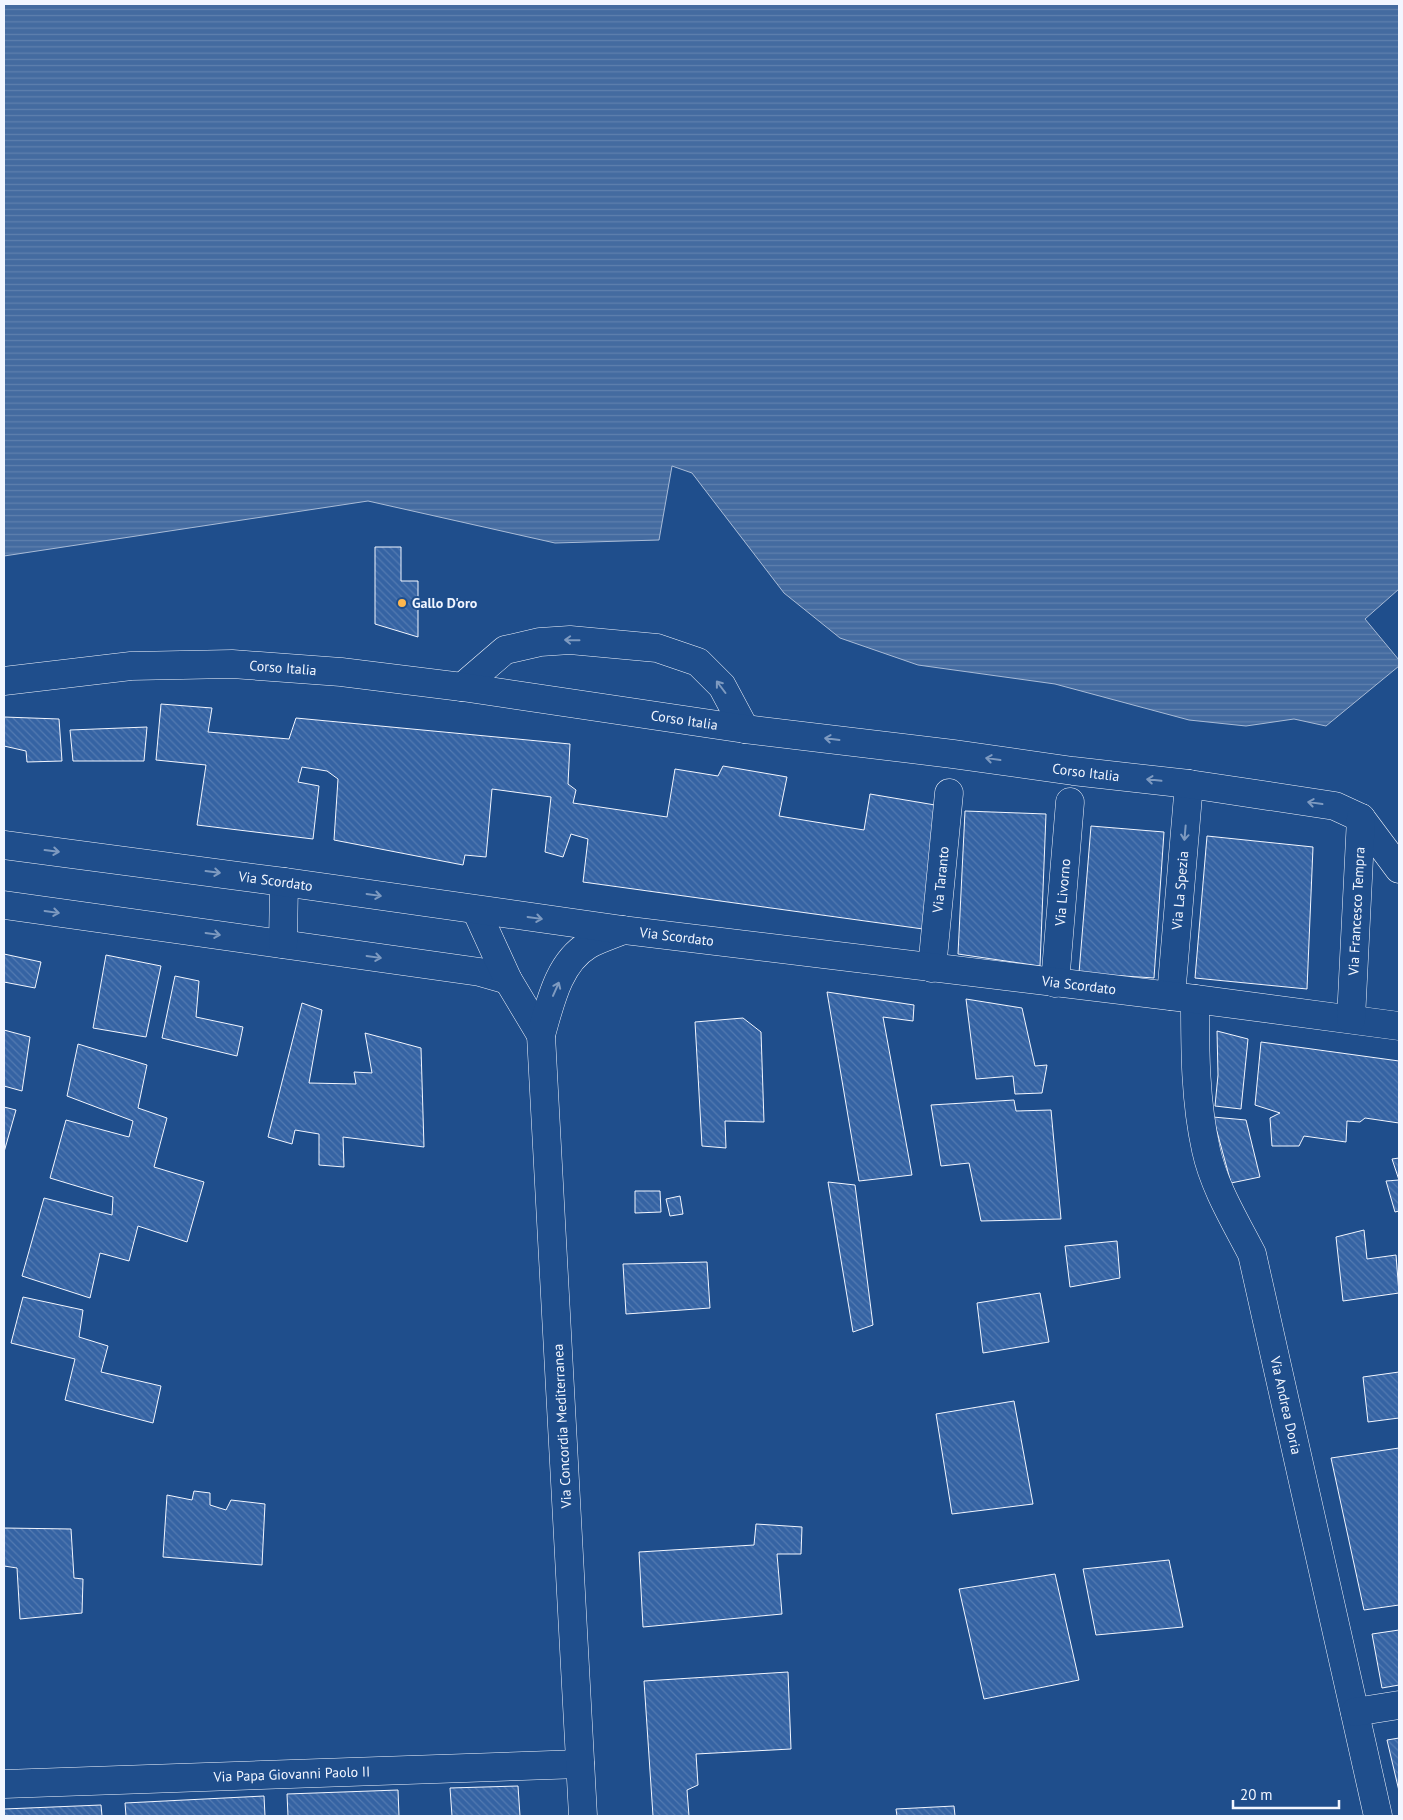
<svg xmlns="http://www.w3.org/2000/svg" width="1403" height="1820" font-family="'PT Sans',sans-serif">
<defs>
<pattern id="water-rules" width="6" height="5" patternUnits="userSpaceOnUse" patternTransform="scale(1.25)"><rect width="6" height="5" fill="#446ba0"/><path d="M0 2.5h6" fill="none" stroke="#5f81ae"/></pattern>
<pattern id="building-back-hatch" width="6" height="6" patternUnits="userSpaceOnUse" patternTransform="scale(1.25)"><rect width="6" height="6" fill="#3563a3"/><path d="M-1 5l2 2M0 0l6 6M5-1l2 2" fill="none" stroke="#537ab1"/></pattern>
</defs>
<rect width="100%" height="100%" fill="#1f4e8c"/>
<path fill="url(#water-rules)" stroke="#a8bbd7" d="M4 4H1399V589L1365 619 1399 660V666L1326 726 1294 719 1246 726 1189 720 1055 684 918 665 840 638 784 593 692 473 672 466 659 540 555 543 368 501 4 556Z"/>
<path fill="url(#building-back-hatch)" stroke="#f2f6ff" d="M375 547H401V581H418V637L375 624Z
M161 704 212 708 208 732 289 739 296 718 570 744 568 784 576 790 573 803 667 817 675 769 718 776 723 766 787 777 779 816 864 830 870 794 935 805 923 929 583 882 588 839 571 834 563 857 545 852 551 797 492 789 486 857 465 855 463 865 334 840 338 779 327 771 302 767 298 782 319 786 313 839 197 825 206 765 156 760Z
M4 717 59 719 62 761 27 762 26 751 4 746Z
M147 727 144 761H73L70 730Z
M965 811 1046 814 1040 966 958 954Z
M1091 826 1164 832 1154 978 1079 973Z
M1207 836 1313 847 1307 989 1195 978Z
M4 954 41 962 35 988 4 982Z
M106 955 161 966 146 1037 93 1028Z
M175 976 199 981 196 1017 243 1027 237 1056 162 1038Z
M827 992 914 1005 913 1021 883 1017 912 1175 859 1181Z
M966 999 1022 1008 1035 1066 1047 1065 1042 1093 1015 1094 1013 1076 976 1079Z
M302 1003 322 1010 309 1083 356 1084 354 1072 372 1073 365 1033 421 1048 424 1147 343 1137 344 1167 319 1165V1134L295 1130 292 1144 268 1137Z
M743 1018 761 1032 764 1122 725 1121 726 1148 702 1146 695 1022Z
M4 1030 30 1037 22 1091 4 1086Z
M1217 1031 1248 1039 1241 1109 1215 1106 1218 1075Z
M1261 1042 1399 1061V1123L1365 1118 1360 1122 1347 1121 1346 1142 1304 1136 1299 1146H1272L1270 1118 1280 1113 1255 1105Z
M78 1044 147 1065 138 1108 167 1118 154 1167 204 1182 187 1242 138 1226 129 1261 100 1253 90 1298 22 1276 44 1198 112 1215 113 1197 50 1178 66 1120 129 1137 133 1121 67 1096Z
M1014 1100 1016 1111 1051 1110 1061 1219 981 1221 969 1163 941 1166 931 1105Z
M4 1107 16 1110 4 1152Z
M1213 1117 1246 1120 1260 1177 1231 1183Z
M1399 1158V1180L1392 1159Z
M1399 1180V1211L1395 1212 1386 1181Z
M828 1182 855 1185 873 1325 853 1332Z
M635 1191H660L661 1212 635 1213Z
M680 1196 683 1214 670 1216 666 1199Z
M1364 1230 1367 1259 1396 1255 1399 1293 1343 1301 1336 1237Z
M1117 1241 1120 1278 1070 1287 1065 1246Z
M707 1262 710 1308 626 1314 623 1264Z
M1040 1293 1049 1342 983 1353 977 1303Z
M23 1297 83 1310 79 1337 108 1346 101 1372 161 1386 153 1423 65 1400 75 1359 11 1343Z
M1399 1372V1418L1368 1422 1363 1377Z
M1014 1401 1033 1504 952 1514 936 1414Z
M1399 1448V1605L1364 1610 1331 1458Z
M194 1491 210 1493V1505L226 1510 231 1500 265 1504 262 1565 163 1557 167 1495 192 1500Z
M756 1524 802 1527 801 1554H777L782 1614 643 1627 639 1552 754 1545Z
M4 1528 71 1529 74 1578 83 1579 82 1613 20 1619 17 1568 4 1566Z
M1169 1560 1183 1627 1096 1635 1083 1569Z
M1055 1574 1079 1680 984 1699 959 1589Z
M1399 1630V1685L1382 1688 1372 1634Z
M788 1672 791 1749 696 1754 698 1785 687 1790 689 1816H653L644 1681Z
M1399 1738V1791L1387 1740Z
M518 1786 520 1816H452L450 1788Z
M398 1790 399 1816H288L287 1794Z
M264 1796 265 1816H126L125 1803Z
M101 1805 102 1816H4V1809Z
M954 1806 955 1816H897L896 1809Z"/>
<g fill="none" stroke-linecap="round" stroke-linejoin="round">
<g stroke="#f2f6ff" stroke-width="29">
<g id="minor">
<path d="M462 687 505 650 540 642 570 640 657 648 698 662 722 686 745 729"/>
<path d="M4 905 480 972 508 980"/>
<path d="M476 910 508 980 541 1035"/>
<path d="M283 944 284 882"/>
<path id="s1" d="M932 968 949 793"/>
<path id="s2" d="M1055 983 1070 802"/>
<path id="s3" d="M1171 996 1189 784"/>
<path id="s4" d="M1195 999C1195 1050 1195 1100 1206 1150 1214 1187 1235 1221 1252 1254L1378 1816"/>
<path d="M1355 1712 1399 1705"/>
<path id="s5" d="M4 1784 580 1764"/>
<path d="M583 1816 541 1035C550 1004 558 963 588 945 598 939 612 935 623 930"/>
</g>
</g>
<g stroke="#f2f6ff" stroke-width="29">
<g id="tertiary">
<path id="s6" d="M4 681 131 666 232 664 341 672 462 687 745 729 953 754 1073 771 1189 784 1335 806 1361 818 1399 869"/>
<path id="s7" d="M4 845 284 882 623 930 1195 999 1399 1026"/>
<path id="s8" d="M1351 1019 1361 818"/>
</g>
</g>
<use href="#minor" stroke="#1f4e8c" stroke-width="28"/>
<use href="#tertiary" stroke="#1f4e8c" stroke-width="28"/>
</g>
<defs><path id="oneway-shaft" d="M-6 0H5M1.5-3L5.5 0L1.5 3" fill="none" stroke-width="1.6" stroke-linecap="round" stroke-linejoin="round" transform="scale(1.25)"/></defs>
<g stroke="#7e9ac0">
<use href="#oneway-shaft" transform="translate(572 640) rotate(-179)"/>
<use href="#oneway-shaft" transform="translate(721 687) rotate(-127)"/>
<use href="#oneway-shaft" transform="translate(832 739) rotate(-173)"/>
<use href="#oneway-shaft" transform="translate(993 759) rotate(-172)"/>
<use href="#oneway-shaft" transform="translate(1154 780) rotate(-174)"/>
<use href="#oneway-shaft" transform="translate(1315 803) rotate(-172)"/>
<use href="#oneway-shaft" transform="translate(1185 833) rotate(95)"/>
<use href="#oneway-shaft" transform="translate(52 851) rotate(7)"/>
<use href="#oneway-shaft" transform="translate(213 872) rotate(7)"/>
<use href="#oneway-shaft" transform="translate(374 895) rotate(8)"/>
<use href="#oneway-shaft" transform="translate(52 912) rotate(8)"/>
<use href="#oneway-shaft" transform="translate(535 918) rotate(8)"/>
<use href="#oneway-shaft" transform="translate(213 934) rotate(8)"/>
<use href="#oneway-shaft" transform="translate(374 957) rotate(8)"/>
<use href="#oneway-shaft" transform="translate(556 989) rotate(-66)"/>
</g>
<circle fill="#ffb74d" stroke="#1f4e8c" stroke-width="2" cx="402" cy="603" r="5"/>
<g text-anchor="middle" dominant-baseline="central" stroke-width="4" stroke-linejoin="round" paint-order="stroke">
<g font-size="14" font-weight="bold" fill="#f2f6ff" stroke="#1f4e8c" text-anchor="start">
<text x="412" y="603">Gallo D'oro</text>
</g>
<g font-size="14" fill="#f2f6ff" stroke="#1f4e8c">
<text stroke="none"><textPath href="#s6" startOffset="280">Corso Italia</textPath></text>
<text stroke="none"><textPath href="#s6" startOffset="685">Corso Italia</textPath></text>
<text stroke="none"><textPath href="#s6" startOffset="1090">Corso Italia</textPath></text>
<text stroke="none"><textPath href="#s1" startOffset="89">Via Taranto</textPath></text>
<text stroke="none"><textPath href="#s7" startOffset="274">Via Scordato</textPath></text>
<text stroke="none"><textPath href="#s3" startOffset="106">Via La Spezia</textPath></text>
<text stroke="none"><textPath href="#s2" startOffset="91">Via Livorno</textPath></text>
<text stroke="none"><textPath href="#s8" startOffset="108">Via Francesco Tempra</textPath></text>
<text stroke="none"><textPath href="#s7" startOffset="679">Via Scordato</textPath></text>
<text stroke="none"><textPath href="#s7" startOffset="1084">Via Scordato</textPath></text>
<text stroke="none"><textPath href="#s4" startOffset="421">Via Andrea Doria</textPath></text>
<text transform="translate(562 1426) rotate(-93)">Via Concordia Mediterranea</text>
<text stroke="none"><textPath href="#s5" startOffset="288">Via Papa Giovanni Paolo II</textPath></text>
</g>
</g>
<rect width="1403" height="1820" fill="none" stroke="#f2f6ff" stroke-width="10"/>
<path d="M1233 1800v8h106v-8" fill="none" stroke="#f2f6ff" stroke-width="2.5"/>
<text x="1240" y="1800" font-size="15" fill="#f2f6ff" stroke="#1f4e8c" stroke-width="4" paint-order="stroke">20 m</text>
</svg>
